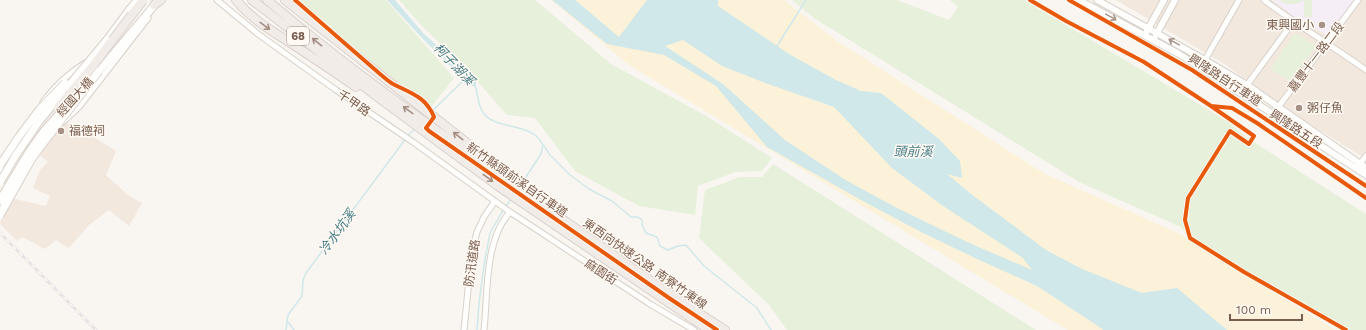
<svg xmlns="http://www.w3.org/2000/svg" width="1366" height="330" font-family="'Work Sans','Noto Sans TC',sans-serif">
<rect width="100%" height="100%" fill="#f9f5f0"/>
<path fill="#f2e8de" d="M1116 0H1366V159L1302 119 1226 65Z
M62 120 77 127 116 151 106 175 129 196 142 203 129 226 109 210 89 225 69 248 56 240 45 249 22 237 17 241 0 224 4 210 11 198 46 206 50 196 33 188 40 170 48 162 37 153Z"/>
<path fill="#f6eef6" d="M1272 0H1354L1328 36 1292 15Z"/>
<path fill="#e7f0db" d="M292 0H386L454 78 431 107 317 22Z
M399 0H535L611 64 708 117 772 158 762 171 735 172 698 186 695 215 639 206 575 171 535 118 507 115 463 65 423 27Z
M792 0H897L949 20 958 7 950 0H1024L1227 121 1249 139 1366 214V330H1339L1190 239 1181 227 1079 182 814 18Z
M1279 0H1312V17H1304V0C1296 6 1287 6 1279 0Z
M1295 33 1316 46 1290 81 1270 69Z
M773 164 1036 330H787L769 305 699 238 705 190 740 177H762Z"/>
<path fill="#fbf2d9" d="M551 0H784L837 41 1045 174 1178 233 1335 330H1068L629 65Z"/>
<path fill="#d0e8ea" fill-rule="evenodd" d="M387 0H395L424 34 472 77 476 82V88L465 81 421 37Z
M552 0H575L619 37 647 0H718V6L789 54 836 80 861 91 881 93 939 139 960 161 962 178 947 174 971 194 1046 250 1082 269 1142 293 1177 288 1227 330H1104L1037 286 975 258 919 231 863 201 767 147 716 86 664 55 607 44ZM683 40 722 66 768 84 834 107 892 168 943 206 1023 258 1032 270 967 242 895 207 844 179 785 140 723 84 665 46Z"/>
<g fill="none" stroke-linecap="round" stroke-linejoin="round">
<path stroke="#d0e8ea" stroke-width="1.5" d="M777 46 806 0
M476 88C478 96 478 107 484 114 496 128 521 124 535 135 538 137 541 142 543 145L541 154 520 186
M431 112 464 80
M407 136 416 128
M544 146 550 155 570 175 589 189 612 201 631 217H638L642 220V225L646 233 657 237 660 246 668 250 678 246 686 245 704 266 757 308 771 330
M288 322 294 330
M286 330 288 315 302 296 303 280 306 273 404 141
M477 330 479 303 484 265 490 233 502 212 511 199"/>
<g stroke="#d7d1cb" stroke-width="7">
<path id="minor" d="M217 0 258 34 336 90 413 142 510 212 650 304 694 330
M1264 0C1297 25 1332 46 1366 70
M1205 60 1239 0
M1247 85 1293 22
M43 102C54 87 69 73 85 63
M1273 114 1358 0
M61 124 79 107 148 18
M18 144 36 120
M1358 166 1366 156
M0 175 11 154
M464 330 472 250 477 232 484 217 495 201
M484 330C488 293 484 241 510 212"/>
</g>
<g stroke="#d7d1cb" stroke-width="8">
<path id="tertiary" d="M1079 0 1179 54 1273 114 1366 175
M1097 0 1205 60 1247 85 1366 168
M1147 31 1164 0
M1156 35 1175 0"/>
</g>
<g stroke="#d9d2cb" stroke-width="9">
<path id="secondary" d="M107 40 130 9
M99 71 158 1"/>
</g>
<g stroke="#dad1cc" stroke-width="10">
<path id="trunk" d="M236 0C252 20 274 32 295 46 315 59 336 73 356 87
M252 0 375 95 498 186 709 330
M267 0C348 69 434 129 521 190 588 237 655 286 725 330
M285 0 504 172
M154 5 161 0
M27 143 59 106"/>
</g>
<use href="#minor" stroke="#fefefd" stroke-width="5"/>
<use href="#tertiary" stroke="#fefefd" stroke-width="6"/>
<use href="#secondary" stroke="#fefefd" stroke-width="7"/>
<use href="#trunk" stroke="#f2ece8" stroke-width="8"/>
<g stroke="#e6e3e7" stroke-width="3">
<path id="rail" d="M0 233 96 330"/>
</g>
<use href="#rail" stroke="#fffaf3" stroke-width="1.5" stroke-dasharray="4.5" stroke-linecap="butt"/>
<g stroke="#d7d1cb" stroke-width="7" stroke-linecap="butt">
<path id="minor-bridge" d="M3 206 4 201 10 190"/>
</g>
<g stroke="#d9d2cb" stroke-width="9" stroke-linecap="butt">
<path id="secondary-bridge" d="M130 9 138 0
M0 165 18 138 39 110 65 83
M0 182 16 155 40 120 107 40
M0 200 29 152 44 131 70 102
M0 215 31 160 41 146 99 71"/>
</g>
<g stroke="#dad1cc" stroke-width="10" stroke-linecap="butt">
<path id="trunk-bridge" d="M59 106 92 67 143 0"/>
</g>
<use href="#minor-bridge" stroke="#fefefd" stroke-width="5"/>
<use href="#secondary-bridge" stroke="#fefefd" stroke-width="7"/>
<use href="#trunk-bridge" stroke="#f2ece8" stroke-width="8"/>
<g stroke="#fffaf3" stroke-width="6">
<path id="cycleway" d="M295 0 380 74C385 78 389 82 393 84 411 93 426 97 434 117L426 128 429 131 669 298 717 330
M1030 0 1066 21 1144 62 1211 106 1254 136 1249 144 1230 131 1188 198 1185 220 1190 238 1244 272 1346 330
M1069 0 1192 70 1366 186
M1211 106 1232 108 1257 123 1366 198"/>
</g>
<use href="#cycleway" stroke="#e8590c" stroke-width="4"/>
</g>
<defs><path id="oneway-shaft" d="M-6 0H5M1.5-3L5.5 0L1.5 3" fill="none" stroke-width="1.6" stroke-linecap="round" stroke-linejoin="round"/></defs>
<g stroke="#a8958b">
<use href="#oneway-shaft" transform="translate(1111 17) rotate(29)"/>
<use href="#oneway-shaft" transform="translate(1174 42) rotate(-151)"/>
</g>
<g stroke="#a48e83">
<use href="#oneway-shaft" transform="translate(265 26) rotate(37)"/>
<use href="#oneway-shaft" transform="translate(317 42) rotate(-141)"/>
<use href="#oneway-shaft" transform="translate(408 110) rotate(-144)"/>
<use href="#oneway-shaft" transform="translate(458 136) rotate(-142)"/>
<use href="#oneway-shaft" transform="translate(488 178) rotate(36)"/>
</g>
<g fill="#a69286" stroke="#fffaf3" stroke-width="1.5">
<circle cx="1322" cy="25" r="4"/>
<circle cx="1299" cy="108" r="4"/>
<circle cx="61" cy="131" r="4"/>
</g>
<g text-anchor="middle" dominant-baseline="central" stroke-width="3" stroke-linejoin="round" paint-order="stroke">
<rect fill="#fffaf3" stroke="#a28b7f" stroke-width="1" x="287" y="27" width="22" height="18" rx="3"/>
<g font-size="11" font-weight="bold" fill="#7a5c4d">
<text x="298" y="36">68</text>
</g>
<g font-size="12" fill="#7a5c4d" stroke="#fffaf3" text-anchor="start">
<text x="1314" y="25" text-anchor="end">東興國小</text>
<text x="1307" y="108">粥仔魚</text>
<text x="69" y="131">福德祠</text>
</g>
<g font-size="12" fill="#7a5c4d" stroke="#fffaf3">
<text transform="translate(1316 57) rotate(-53)">嘉豐十一路二段</text>
<text transform="translate(1225 80) rotate(33)">興隆路自行車道</text>
<text transform="translate(75 97) rotate(-48)">經國大橋</text>
<text transform="translate(354 103) rotate(34)">千甲路</text>
<text transform="translate(1296 129) rotate(33)">興隆路五段</text>
<text transform="translate(517 180) rotate(35)">新竹縣頭前溪自行車道</text>
<text transform="translate(472 263) rotate(-82)">防汛道路</text>
<text transform="translate(645 264) rotate(35)">東西向快速公路 南寮竹東線</text>
<text transform="translate(601 272) rotate(33)">麻園街</text>
</g>
<g font-size="13" font-style="italic" fill="#437c86" stroke="#fffaf3">
<text transform="translate(454 64) rotate(46)">柯子湖溪</text>
<text x="913" y="151">頭前溪</text>
<text transform="translate(337 232) rotate(-54)">冷水坑溪</text>
</g>
</g>
<path d="M1230 314v6h72v-6" fill="none" stroke="#7a5c4d" stroke-width="2"/>
<text x="1236" y="314" font-size="12" fill="#7a5c4d" stroke="#fffaf3" stroke-width="3" paint-order="stroke">100 m</text>
</svg>
